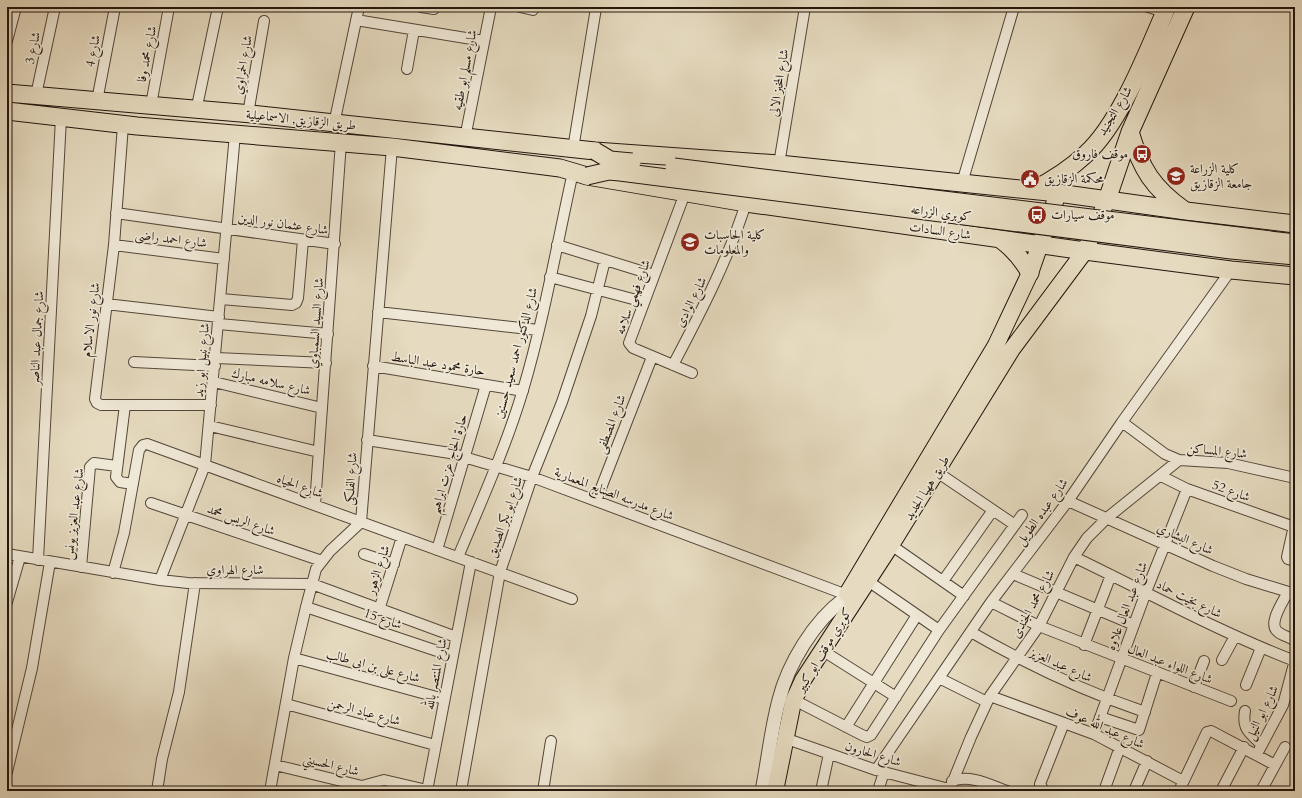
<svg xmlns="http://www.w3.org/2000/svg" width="1302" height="798" font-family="Cardo,Amiri,serif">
<rect width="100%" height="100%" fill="#e6dbc0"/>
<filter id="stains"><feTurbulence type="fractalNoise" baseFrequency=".005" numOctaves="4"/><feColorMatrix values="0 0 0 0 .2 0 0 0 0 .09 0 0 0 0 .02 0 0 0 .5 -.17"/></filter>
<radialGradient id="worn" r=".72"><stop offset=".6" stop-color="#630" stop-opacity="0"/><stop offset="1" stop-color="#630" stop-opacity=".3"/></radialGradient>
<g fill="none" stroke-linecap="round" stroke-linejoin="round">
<g stroke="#54473a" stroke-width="12">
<path id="minor" d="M421 7 434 9
M520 7 533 10
M1148 7 1165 12
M356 20 484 41
M7 41 16 7
M407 69 414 30
M36 95 55 7
M97 101 115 7
M151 105 169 7
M196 111 218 7
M248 114 264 21
M334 124 359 7
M123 125 114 245 95 399 97 403 101 405H211
M465 138 491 7
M573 149 596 8
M779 164 805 7
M962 183 1014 7
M685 193 629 343 633 348 692 373
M116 213 335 244
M114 245 224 259
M557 245 654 275
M550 277 644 302
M221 299 292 305 296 303 298 298 303 240
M106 304 219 317
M378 312 538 330
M219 324 328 334
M216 358 326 363
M134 362 215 366
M673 365C701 312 728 260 746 203
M373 366 523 391
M214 382 322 408
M125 405 116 477 120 482 133 484
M1122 422 1165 454 1179 460 1228 463 1295 478
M210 426 319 452
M367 440 450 453 532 477 847 595
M937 472 1015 525
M1161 476 1187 489 1294 527
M596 501 652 357
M1068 501 1213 566 1246 579 1295 594
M151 503 322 561
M315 505 341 142
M1295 521 1287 557 1288 559 1295 561
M891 545 964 596
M437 550 486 385
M7 554 160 580 188 583 312 584 456 637
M364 554 394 564
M458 557C481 502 506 447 523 390 544 319 557 244 573 172
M1074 557C1147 592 1219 632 1295 661
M38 560 61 118
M81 567 90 467 94 463 117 466
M113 573 124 533 139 450 143 445 147 444 572 599
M1013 574 1134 625
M160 580 205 465 235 134
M868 581 939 630
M943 581 993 510
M1288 592C1283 602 1267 624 1278 632 1283 636 1290 637 1295 641
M7 602 20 557
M991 602 1039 626 1231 701
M306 607 452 656
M379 610 402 537
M971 632C1028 665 1083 691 1145 712
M1084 645 1111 575
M828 654 896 697
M294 658 444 699
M1222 660 1235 636
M939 678 987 702
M1246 685 1261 648
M1194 687 1204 661
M990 696 1094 734 1183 781
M800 703 862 735 867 737 871 735 939 630 1022 515
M286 704 435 745
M1245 711C1242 729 1249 733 1262 745
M1100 717 1139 730 1157 673
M846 727 917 615
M1094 734 1146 592 1187 489
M790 740 876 770 949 789
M1257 754 1283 705 1295 660
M275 765 362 786 384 780 427 790
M876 770 991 602 1068 501 1122 422 1231 270
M7 772 32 668 50 562
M952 781C970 774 990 785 1007 791
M157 791 162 759 179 692 195 583
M270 791 294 658 306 607 316 569 330 551 361 522 392 147
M427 791 471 562
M461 791 500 572 532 477 562 402 591 316 605 260
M543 791 551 741
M821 791 829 754
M878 791 884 772
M949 791 971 737 990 696 1039 626 1074 557 1087 538 1107 518 1179 460
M1044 791 1040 784 1064 723
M1104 791 1120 747
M1134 791 1147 761
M1179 791 1207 732 1211 731 1275 765
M1221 791 1244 747
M1261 791 1285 747"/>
</g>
<g stroke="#54473a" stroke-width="15">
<path id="tertiary" d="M762 791C768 761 771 730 779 700 788 664 814 621 844 599"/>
</g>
<g stroke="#23160e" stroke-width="18">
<path id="primary" d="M847 594 996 345 1030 273 1058 193
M775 791 793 702 803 680 891 545 1012 349 1085 251 1107 200"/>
</g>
<g stroke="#23160e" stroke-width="19">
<path id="trunk" d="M7 93 252 114 595 151 779 164 1058 193 1186 211 1295 224
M7 111 137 126 392 147 560 168 587 176 746 203 1085 251 1231 270 1295 276
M1130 132C1141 169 1153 188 1184 210
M1033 190C1053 180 1070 169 1086 154 1121 122 1148 50 1167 7
M1107 200 1130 132 1186 7
M1000 239C1014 249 1022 259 1030 273"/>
</g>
<use href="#minor" stroke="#efe8d6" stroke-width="10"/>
<use href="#tertiary" stroke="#efe8d6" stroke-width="13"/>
<use href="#primary" stroke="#e6dbc0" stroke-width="16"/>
<use href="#trunk" stroke="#e6dbc0" stroke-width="17"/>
<g stroke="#23160e" stroke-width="19" stroke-linecap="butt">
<path id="trunk-bridge" d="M595 151 610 160 632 162
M674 167 1295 243
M587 176 609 171 620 172 1231 250 1295 256"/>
</g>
<use href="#trunk-bridge" stroke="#e6dbc0" stroke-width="17"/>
</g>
<defs>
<g id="bus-disc" transform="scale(1)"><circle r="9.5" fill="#8f2418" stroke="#efe8d6"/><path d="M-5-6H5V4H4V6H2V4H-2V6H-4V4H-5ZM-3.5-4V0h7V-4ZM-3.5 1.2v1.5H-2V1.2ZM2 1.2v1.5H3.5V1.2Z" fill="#fff"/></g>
<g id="school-disc" transform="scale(1)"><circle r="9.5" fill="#8f2418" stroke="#efe8d6"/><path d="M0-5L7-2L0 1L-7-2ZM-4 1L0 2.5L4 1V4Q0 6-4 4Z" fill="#fff"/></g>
<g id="civic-disc" transform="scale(1)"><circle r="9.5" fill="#8f2418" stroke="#efe8d6"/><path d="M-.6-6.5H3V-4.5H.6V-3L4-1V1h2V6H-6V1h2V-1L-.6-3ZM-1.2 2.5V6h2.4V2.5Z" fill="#fff"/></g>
<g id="university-disc" transform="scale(1)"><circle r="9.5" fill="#8f2418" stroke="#efe8d6"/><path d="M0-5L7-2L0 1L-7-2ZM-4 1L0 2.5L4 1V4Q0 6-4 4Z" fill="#fff"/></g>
</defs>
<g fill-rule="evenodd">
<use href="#bus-disc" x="1142" y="154"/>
<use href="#school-disc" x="1176" y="176"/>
<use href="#civic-disc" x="1030" y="179"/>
<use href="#bus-disc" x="1037" y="215"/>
<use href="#university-disc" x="690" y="242"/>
</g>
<g text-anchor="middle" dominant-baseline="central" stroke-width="3.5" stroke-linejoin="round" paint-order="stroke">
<g font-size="13" fill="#23160e" stroke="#efe8d6">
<text transform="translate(33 48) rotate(-78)">شارع 3</text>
<text transform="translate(93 51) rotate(-79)">شارع 4</text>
<text transform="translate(147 54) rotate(-79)">شارع محمد وفا</text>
<text transform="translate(243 65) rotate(-80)">شارع الحمراوي</text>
<text transform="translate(465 70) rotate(-79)">شارع مسلم ابو طقيه</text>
<text transform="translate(779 83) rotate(-81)">شارع المخبز الالى</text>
<text transform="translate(1115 111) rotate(-59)">شارع التجنيد</text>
<text transform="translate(301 120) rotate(6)">طريق الزقازيق, الاسماعيلية</text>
<text transform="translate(941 213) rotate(7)">كوبري الزراعه</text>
<text transform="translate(283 224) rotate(8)">شارع عثمان نور الدين</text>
<text transform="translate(940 231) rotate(8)">شارع السادات</text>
<text transform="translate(171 239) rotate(7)">شارع احمد راضى</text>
<text transform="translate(633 297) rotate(-70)">شارع فهمي سلامه</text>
<text transform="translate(691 302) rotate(-63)">شارع الوادى</text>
<text transform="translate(91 320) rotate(-83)">شارع نور الاسلام</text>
<text transform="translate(316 323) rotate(-86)">شارع السيد السمباوي</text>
<text transform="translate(37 338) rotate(-87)">شارع جمال عبد الناصر</text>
<text transform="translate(516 353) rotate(-75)">شارع الدكتور احمد سعيد حسنين</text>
<text transform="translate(202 360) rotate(-85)">شارع نبيل ابو زيد</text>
<text transform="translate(438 364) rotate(9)">حارة محمود عبد الباسط</text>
<text transform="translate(271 382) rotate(13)">شارع سلامه مبارك</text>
<text transform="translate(611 424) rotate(-69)">شارع المصطفى</text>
<text transform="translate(1217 451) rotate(6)">شارع المساكن</text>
<text transform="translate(449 464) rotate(-74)">حارة الحاج عزت ابراهيم</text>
<text transform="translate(351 479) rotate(-86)">شارع الفلكى</text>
<text transform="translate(300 486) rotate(20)">شارع الحياه</text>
<text transform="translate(927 488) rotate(-58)">طريق ههيا الجديد</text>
<text transform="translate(1231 491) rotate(20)">شارع 52</text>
<text transform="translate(614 494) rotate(21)">شارع مدرسه الصنايع المعمارية</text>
<text transform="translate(1042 512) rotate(-54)">شارع عبده الطويل</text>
<text transform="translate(74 514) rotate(-83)">شارع عبد العزيز يونس</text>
<text transform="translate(505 517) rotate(-71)">شارع ابو بكر الصديق</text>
<text transform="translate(241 520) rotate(19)">شارع الريس محمد</text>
<text transform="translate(1185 539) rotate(24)">شارع البشاري</text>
<text x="235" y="570">شارع الهراوي</text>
<text transform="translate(378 570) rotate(-72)">شارع الزهور</text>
<text transform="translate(1189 599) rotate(26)">شارع بخيت حماد</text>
<text transform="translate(1033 604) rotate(-61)">شارع محمد الجندى</text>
<text transform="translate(1127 606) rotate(-69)">شارع عبد العال علاوه</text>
<text transform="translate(383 619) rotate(19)">شارع 15</text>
<text transform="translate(824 650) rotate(-59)">كوبري موقف ابو كبير</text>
<text transform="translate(1170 664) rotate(21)">شارع اللواء عبد العال</text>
<text transform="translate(1061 665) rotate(24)">شارع عبد العزيز</text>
<text transform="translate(373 666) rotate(15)">شارع على بن ابى طالب</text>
<text transform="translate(436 674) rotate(-79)">شارع المنتصر بالله</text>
<text transform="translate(364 712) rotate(15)">شارع عباد الرحمن</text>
<text transform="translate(1262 713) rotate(-64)">شارع ابو النيل</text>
<text transform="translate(1105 728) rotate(24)">شارع عبد الله عوف</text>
<text transform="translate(873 754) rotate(17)">شارع الحارون</text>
<text transform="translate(331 765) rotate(14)">شارع الحسيني</text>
</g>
<g font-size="13" fill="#23160e" stroke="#efe8d6" text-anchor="start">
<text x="1128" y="154" text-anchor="end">موقف فاروق</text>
<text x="1190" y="169">كلية الزراعة<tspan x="1190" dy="15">جامعة الزقازيق</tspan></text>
<text x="1044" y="179">محكمة الزقازيق</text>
<text x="1051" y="215">موقف سيارات</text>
<text x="704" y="235">كلية الحاسبات<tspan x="704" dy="15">والمعلومات</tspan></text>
</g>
</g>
<rect width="1302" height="798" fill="none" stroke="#e6dbc0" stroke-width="24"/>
<rect x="8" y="8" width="1286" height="782" fill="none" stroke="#23160e" stroke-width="2"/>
<rect x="12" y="12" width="1278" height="774" fill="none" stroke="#23160e"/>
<rect width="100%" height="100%" filter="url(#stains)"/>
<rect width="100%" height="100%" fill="url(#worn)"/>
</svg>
